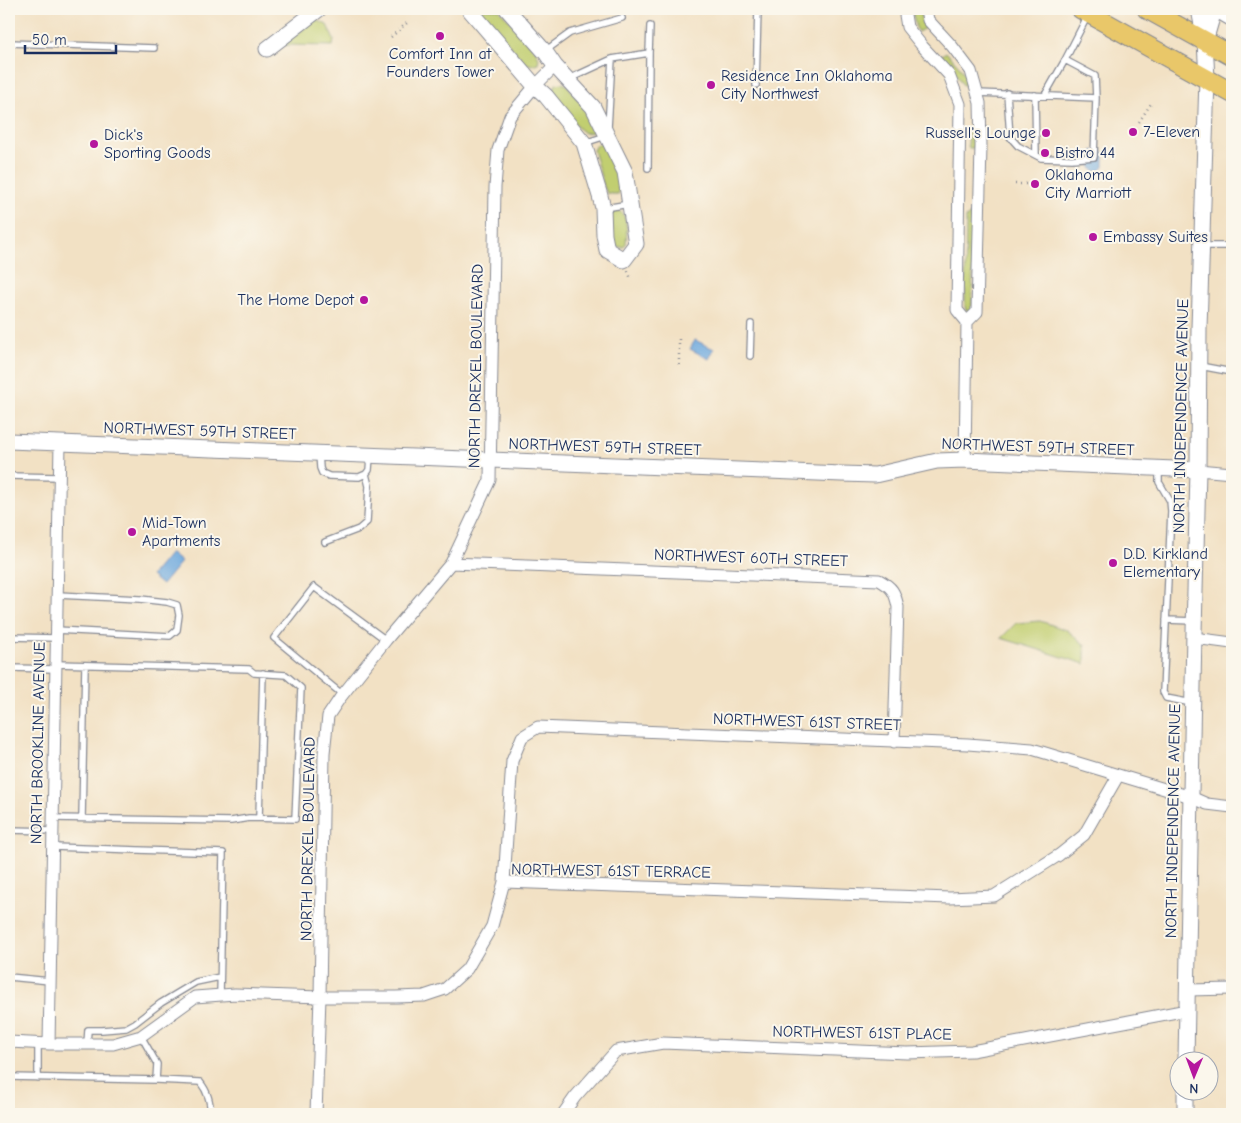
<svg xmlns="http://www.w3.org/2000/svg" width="1241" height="1123" font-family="'Comic Neue',sans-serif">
<rect width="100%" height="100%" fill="#fbf7ec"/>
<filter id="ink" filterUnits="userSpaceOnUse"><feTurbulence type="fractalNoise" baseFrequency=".02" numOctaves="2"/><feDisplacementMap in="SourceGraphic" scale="10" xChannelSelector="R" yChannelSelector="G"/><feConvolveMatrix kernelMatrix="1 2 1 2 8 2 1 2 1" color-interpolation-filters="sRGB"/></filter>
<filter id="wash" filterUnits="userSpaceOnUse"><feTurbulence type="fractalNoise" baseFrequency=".0096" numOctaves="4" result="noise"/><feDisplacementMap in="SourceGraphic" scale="20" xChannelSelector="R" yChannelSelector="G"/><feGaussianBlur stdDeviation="1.12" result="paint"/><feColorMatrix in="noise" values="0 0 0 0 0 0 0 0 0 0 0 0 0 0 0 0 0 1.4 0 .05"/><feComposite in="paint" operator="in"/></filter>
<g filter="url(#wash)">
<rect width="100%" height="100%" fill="#f2e1c4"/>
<path fill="#c1ce70" stroke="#6e7e67" d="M478 9H499L536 51 539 58 538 63 531 65 525 63Z
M912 9H920L921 18 925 28 918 32 915 25Z
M317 20 327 25 334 40 333 46 283 45 311 23Z
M946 52 960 67 968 80 966 85H963L956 74 941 56Z
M562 83 567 85 593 120 595 127 592 132 584 133 579 129 555 94 554 89 556 84Z
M972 100C979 108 976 134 976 146L974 148H969L968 145 970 109 968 102Z
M602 143 607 145 611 149 619 185 620 190 618 194H612L607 193 604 187 593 150 596 145Z
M614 210C629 210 627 233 626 244L623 247H617L613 245 609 214Z
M969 215 973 216 974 219 972 307 970 311 966 310 965 307 966 218Z
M1040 621 1067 630 1085 645V664L1001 638 1016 623Z"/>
<path fill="#6ca7dd" stroke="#446b9e" d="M1093 150 1095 151 1101 150 1104 153V167L1101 170 1095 171 1091 168V154L1090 153Z
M695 340 714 349 709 359 690 349Z
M170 553 181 562 162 585 151 576Z"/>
</g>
<g filter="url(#ink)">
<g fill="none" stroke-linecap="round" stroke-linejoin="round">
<g stroke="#868891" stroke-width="8">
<path id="service" d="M9 43 154 48
M545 51 570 33 622 18
M649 53 650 26
M1065 60 1088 15
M569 79 612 59
M756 85 758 9
M978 93 1096 98 1095 76 1065 60 1045 95
M1007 93 1010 137 1018 146 1041 158 1072 159 1094 157 1096 98
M1035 95 1036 155
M608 128 612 59 649 53 648 168
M584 143 606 136
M605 208 629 204
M1202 246H1232
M750 356 751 324
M1200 366 1232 372
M319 454 320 468 322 473 329 476 359 477 366 474 369 470 370 457
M1159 468V482L1170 501 1171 511 1163 692 1166 698 1192 703
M9 476 59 477
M325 542 359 529 367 522 369 486 366 474
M1166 620 1194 621
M56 630 170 636 177 630 179 615 177 605 167 602 140 599 57 595
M9 637 56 638
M9 668 56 669
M343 695 274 638 314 587 386 640
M53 818 231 821 249 818 295 819 301 688 286 675 254 673 249 669 56 664
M82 818 85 665
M259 818 263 673
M9 830 53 831
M53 847 223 853 220 995
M9 977 50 981
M141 1036 157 1064 156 1080 200 1082C208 1092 210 1101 211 1114
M87 1044 88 1030H102L126 1028 135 1023 161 1003 196 982 220 977
M9 1077 156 1080
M38 1078V1043"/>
</g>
<g stroke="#868891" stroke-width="13">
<path id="minor" d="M904 9 907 27 923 47 949 75 960 104 957 310 967 322 965 460
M926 9 928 20 952 46 971 71 980 103 981 146 977 312 967 322
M1213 10 1232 21
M1198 470 1232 473
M451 563 879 580C892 587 895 592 898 607L894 742
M1194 638 1232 643
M504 882 512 761 522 737 538 727 968 744 1032 749 1191 797 1207 804 1232 807
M1188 990 1232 989
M9 1042 49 1044H113L141 1036 195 997 235 994 320 997H396L424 996 445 989 467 969 492 926 504 882 950 898 994 896 1059 855 1084 835 1118 776
M49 1044 60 443
M316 1114 320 997 324 753 328 716 340 698 386 640 451 563 490 480 495 187 498 150 510 116 535 86 555 66
M563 1114 575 1097 616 1051 663 1043 907 1053 972 1051 1187 1010"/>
</g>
<g stroke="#868891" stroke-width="17">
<path id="tertiary" d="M469 9 535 86 546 96 584 143 600 196 603 208 604 235 607 250 624 260 636 244 625 172 593 107 555 66 546 53 507 9
M1206 38 1213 14V9
M267 49 319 9
M9 441 842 474 875 475 937 461 965 460 1198 470
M1186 1060 1194 632 1198 470 1199 328 1207 79 1205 41 1199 9
M1185 1114V1090"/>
</g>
<g stroke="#868891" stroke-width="21">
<path id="trunk" d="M1081 9 1232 93
M1147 9 1232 56"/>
</g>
<path stroke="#868891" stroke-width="2.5" stroke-dasharray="1 4" stroke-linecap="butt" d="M391 37 408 22
M1139 122 1152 102
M1015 184H1035
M628 271 631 279
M679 365V336"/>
<use href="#service" stroke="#fff" stroke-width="5.5"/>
<use href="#minor" stroke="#fff" stroke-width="11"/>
<use href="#tertiary" stroke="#fff" stroke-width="15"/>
<use href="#trunk" stroke="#e9c769" stroke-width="19"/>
</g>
</g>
<g fill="#b5179e" stroke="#fbf7ec" stroke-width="2">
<circle cx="440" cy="36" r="5"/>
<circle cx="711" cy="85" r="5"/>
<circle cx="1133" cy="132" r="5"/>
<circle cx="1046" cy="133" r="5"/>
<circle cx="94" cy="144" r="5"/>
<circle cx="1045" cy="153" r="5"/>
<circle cx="1035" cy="184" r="5"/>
<circle cx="1093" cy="237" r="5"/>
<circle cx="364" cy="300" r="5"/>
<circle cx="132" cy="532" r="5"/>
<circle cx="1113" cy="563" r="5"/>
</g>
<g text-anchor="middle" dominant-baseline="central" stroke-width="4" stroke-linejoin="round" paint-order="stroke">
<g font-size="16" fill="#1b2f5e" stroke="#fbf7ec" text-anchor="start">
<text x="440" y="54" text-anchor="middle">Comfort Inn at<tspan x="440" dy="18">Founders Tower</tspan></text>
<text x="721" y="76">Residence Inn Oklahoma<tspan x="721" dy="18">City Northwest</tspan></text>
<text x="1143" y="132">7-Eleven</text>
<text x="1036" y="133" text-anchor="end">Russell's Lounge</text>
<text x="104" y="135">Dick's<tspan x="104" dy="18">Sporting Goods</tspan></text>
<text x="1055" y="153">Bistro 44</text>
<text x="1045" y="175">Oklahoma<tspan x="1045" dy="18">City Marriott</tspan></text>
<text x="1103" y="237">Embassy Suites</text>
<text x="354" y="300" text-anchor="end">The Home Depot</text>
<text x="142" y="523">Mid-Town<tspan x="142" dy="18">Apartments</tspan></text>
<text x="1123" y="554">D.D. Kirkland<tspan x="1123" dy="18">Elementary</tspan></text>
</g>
<g font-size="16" fill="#1b2f5e" stroke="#fbf7ec">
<text transform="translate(476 366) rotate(-89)">NORTH DREXEL BOULEVARD</text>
<text transform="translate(1181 416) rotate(-89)">NORTH INDEPENDENCE AVENUE</text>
<text transform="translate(200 431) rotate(2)">NORTHWEST 59TH STREET</text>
<text transform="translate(605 447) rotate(2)">NORTHWEST 59TH STREET</text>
<text transform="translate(1038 447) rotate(2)">NORTHWEST 59TH STREET</text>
<text transform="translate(751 558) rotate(2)">NORTHWEST 60TH STREET</text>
<text transform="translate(807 722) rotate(2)">NORTHWEST 61ST STREET</text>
<text transform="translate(38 743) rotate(-89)">NORTH BROOKLINE AVENUE</text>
<text transform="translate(1173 821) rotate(-89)">NORTH INDEPENDENCE AVENUE</text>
<text transform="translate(308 839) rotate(-89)">NORTH DREXEL BOULEVARD</text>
<text transform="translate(611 871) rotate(1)">NORTHWEST 61ST TERRACE</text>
<text transform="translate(862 1033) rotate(1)">NORTHWEST 61ST PLACE</text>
</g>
</g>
<rect width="1241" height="1123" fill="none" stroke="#fbf7ec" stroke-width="30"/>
<g transform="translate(1194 1076) rotate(181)"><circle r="24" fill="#fbf7ec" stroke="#a1a7b3"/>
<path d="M0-4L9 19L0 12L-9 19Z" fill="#b5179e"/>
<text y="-8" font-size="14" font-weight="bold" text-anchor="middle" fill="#1b2f5e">N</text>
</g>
<path d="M25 45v8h91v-8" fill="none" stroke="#1b2f5e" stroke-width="2.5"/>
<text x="32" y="45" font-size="15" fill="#1b2f5e" stroke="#fbf7ec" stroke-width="4" paint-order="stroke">50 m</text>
</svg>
